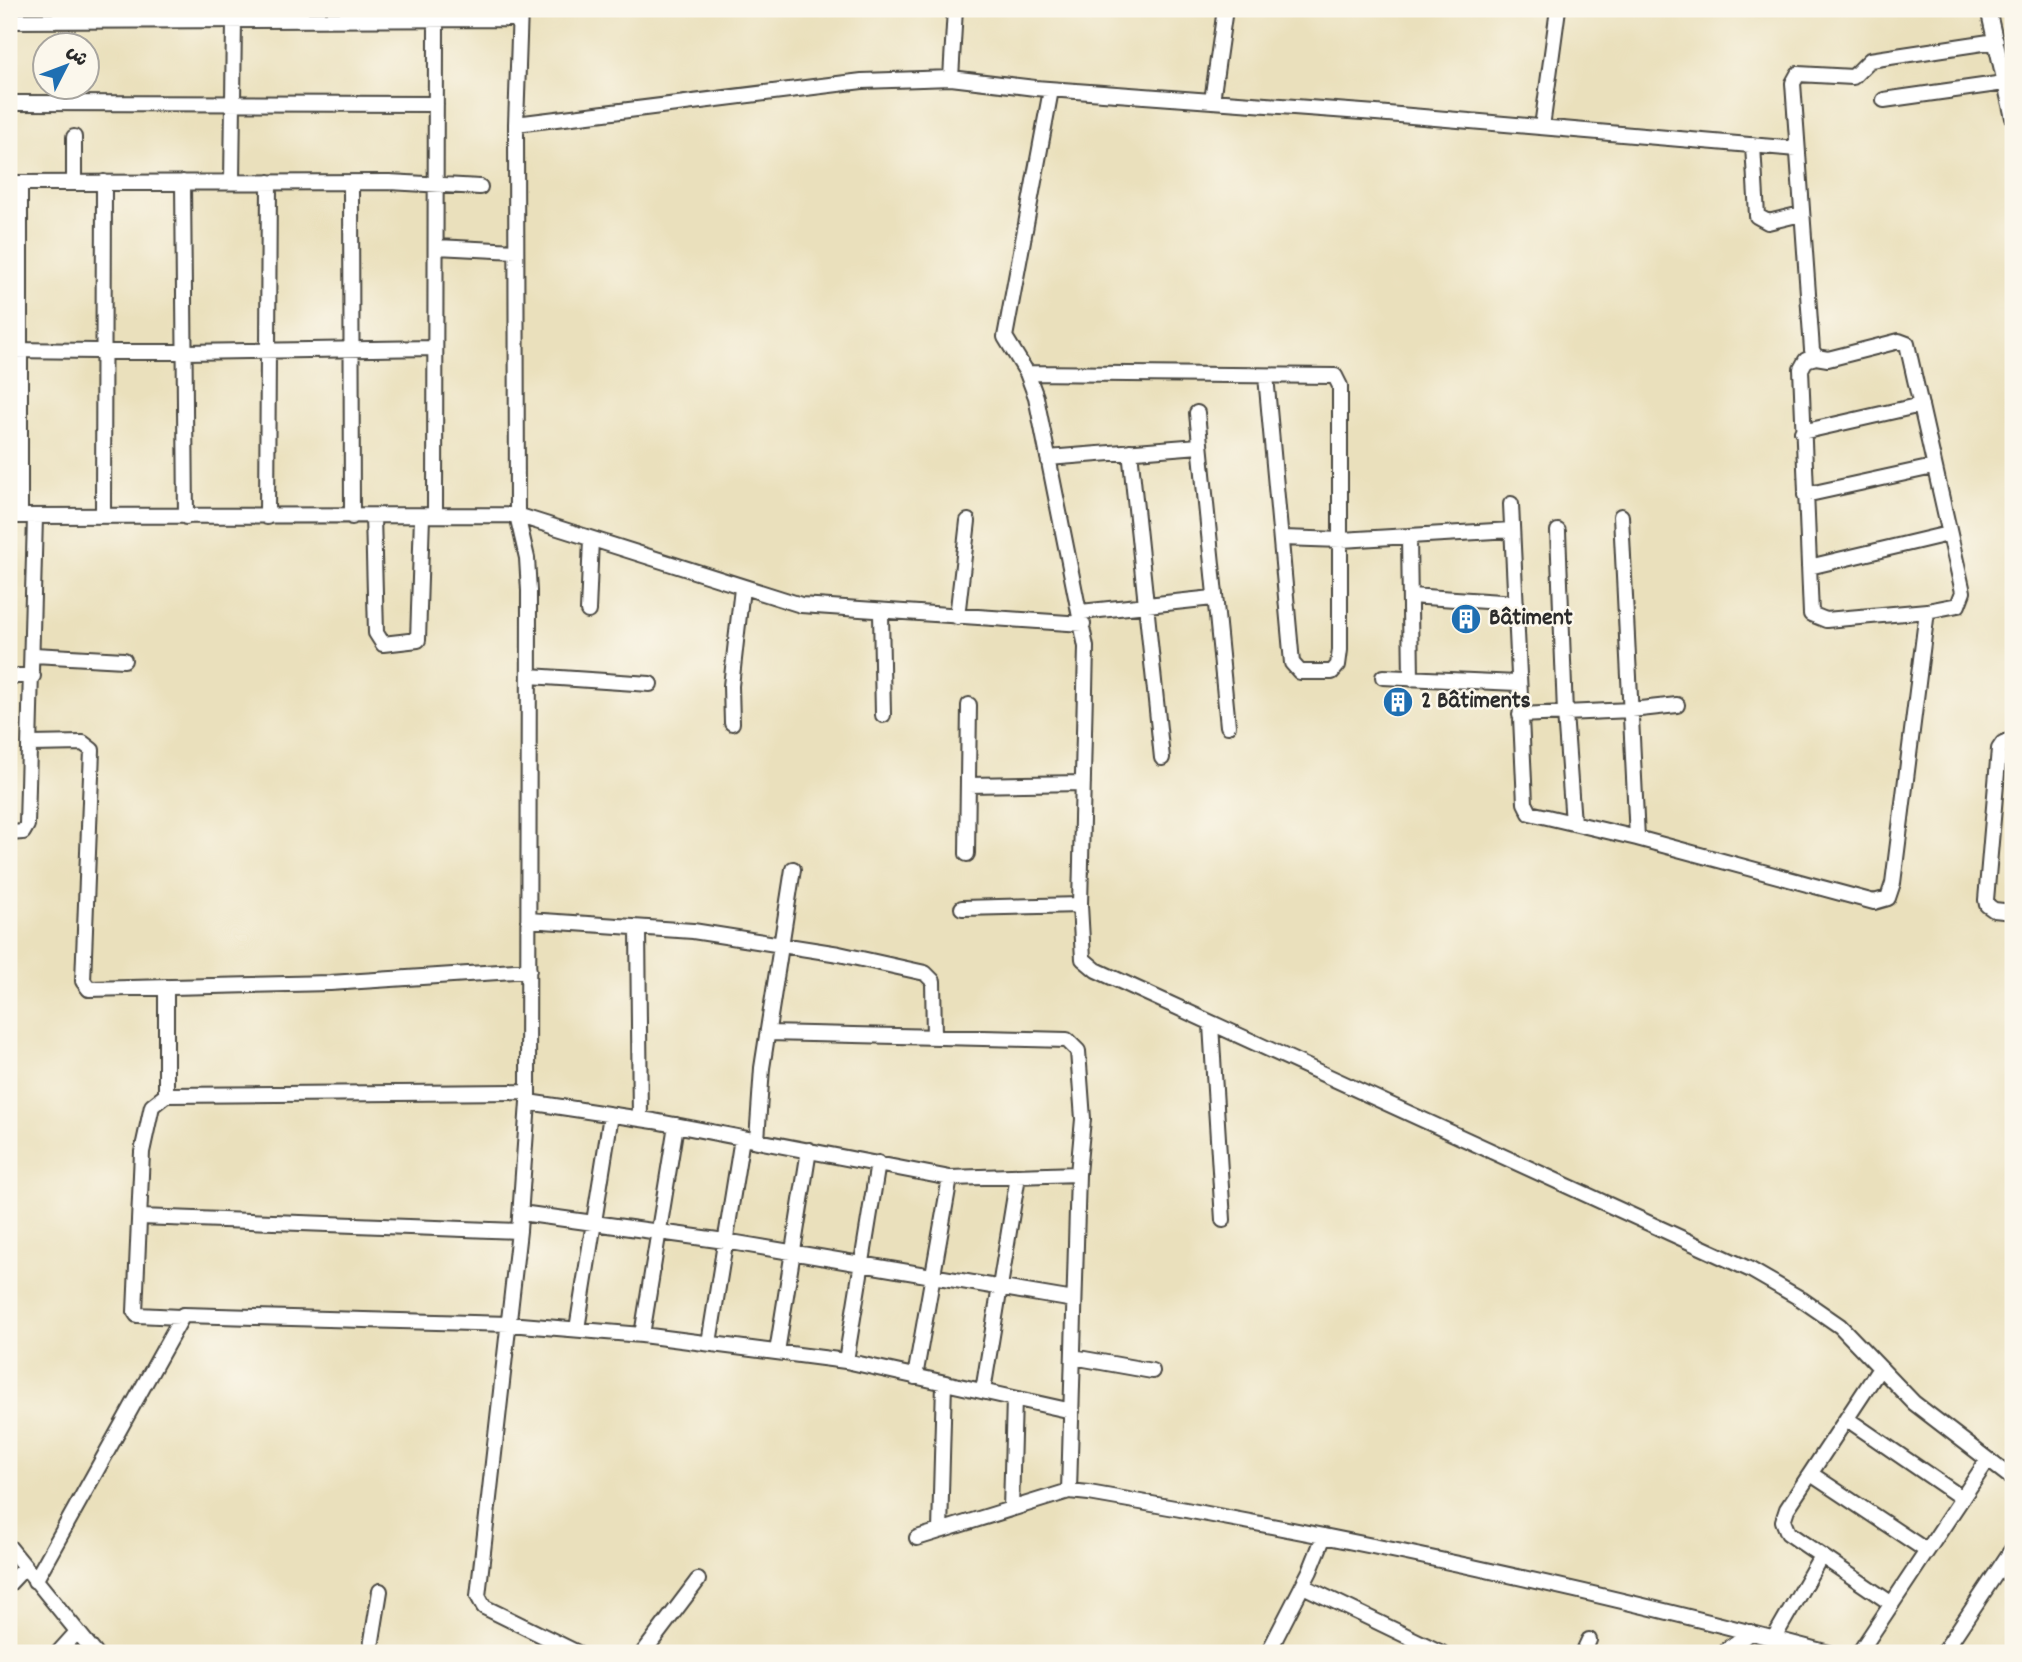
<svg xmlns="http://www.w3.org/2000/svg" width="2022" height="1662" font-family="Dekko,'Playpen Sans Arabic',sans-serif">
<rect width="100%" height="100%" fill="#fbf7ec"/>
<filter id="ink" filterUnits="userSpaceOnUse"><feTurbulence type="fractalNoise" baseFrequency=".0143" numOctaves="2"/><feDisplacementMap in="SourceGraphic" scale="14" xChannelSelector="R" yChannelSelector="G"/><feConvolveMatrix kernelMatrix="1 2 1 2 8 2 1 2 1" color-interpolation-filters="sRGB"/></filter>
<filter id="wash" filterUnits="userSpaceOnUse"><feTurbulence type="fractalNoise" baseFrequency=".00686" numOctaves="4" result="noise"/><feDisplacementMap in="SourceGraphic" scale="28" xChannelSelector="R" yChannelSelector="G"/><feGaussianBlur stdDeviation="1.57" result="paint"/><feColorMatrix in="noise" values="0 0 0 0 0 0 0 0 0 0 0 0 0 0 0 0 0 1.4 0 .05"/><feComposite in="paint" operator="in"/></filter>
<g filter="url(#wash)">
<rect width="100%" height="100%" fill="#eae0bc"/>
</g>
<g filter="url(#ink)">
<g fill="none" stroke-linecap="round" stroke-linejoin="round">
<g stroke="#484641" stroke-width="18">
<path id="minor" d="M520 9 516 124 517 515 801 605 1083 624
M1988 9 2013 118
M9 21 520 19
M951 78 955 9
M1051 90 1005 337 1027 373 1036 397 1086 647 1080 905 1083 959 1096 970 1751 1270 1801 1299 1840 1326 1914 1403 2013 1479
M1884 100 2004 83
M1212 101 1225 9
M9 103 436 104
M516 124 862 81 951 78 1035 88 1376 113 1797 149
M1542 127 1558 9
M1753 145 1757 216 1768 222 1801 214
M74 181V137
M183 182 186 517
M232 182 234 21
M9 183 389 182 480 187
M20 183V516
M351 183 352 517
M437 247 516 251
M9 350 185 352 434 348
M1816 357 1806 360 1801 369 1811 614 1826 620 1927 611 1958 605 1963 592 1907 344 1899 341 1828 359 1816 357 1812 350 1793 83 1798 74 1853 77 1870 60 1996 41
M1027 373 1335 376 1340 386V650L1338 665 1332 672H1300L1292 663 1266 376
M1197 413 1228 726
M1802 432 1921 405
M1130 451 1162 758
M1048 458 1199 446
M1805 495 1933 467
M1511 504 1525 803 1530 813 1637 838 1874 902 1888 898 1893 883 1927 611
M435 515 436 21
M9 516 517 515 527 558 529 591 528 1102 519 1231 478 1596 484 1607 578 1653
M103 516 104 182
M373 516 376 633 383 644 418 640 422 516
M1621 516 1637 838
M267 517 269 182
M1558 531 1565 713 1573 823
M1409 536 1411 679
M1283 538 1341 540 1512 530
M1809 567 1948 534
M1410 596 1516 603
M588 611 591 539
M1081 612 1213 598
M881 613 883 715
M957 617 968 521
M34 655 124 660
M9 676H33
M530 676 650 684
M1383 677 1517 683
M1520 715 1631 710 1677 705
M732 723 731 686 742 588
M2013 739 2003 743 1999 749 1986 900 1987 905 1994 910 2013 912
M31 744 83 743 92 750 83 981 89 989 330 983 529 970
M968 785 1083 783
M9 833 23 832 27 825 35 517
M967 854 969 705
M962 908 1080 905
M528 920 693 931 839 954 925 973 933 981 934 1036
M638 928 640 1119
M166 987V1095L152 1106 142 1152 135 1312 137 1315 180 1317
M1211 1025 1223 1220
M768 1033 1067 1040 1078 1051 1083 1119 1078 1174 1069 1491
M166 1095 528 1092
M528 1102 654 1121 950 1178 1078 1174
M757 1140 762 1068 793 869
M521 1213 725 1241 1074 1300
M140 1217 519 1231
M577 1329 611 1115
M642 1335 676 1125
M709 1343 742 1138
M777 1352 809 1150
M1073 1357 1152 1371
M846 1361 878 1163
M1880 1368 1787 1509 1783 1521 1788 1533 1892 1604
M915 1377 950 1178
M983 1391 1018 1176
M1847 1419 1962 1498
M1811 1474 1927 1551
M1011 1509 1014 1398
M940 1531 944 1383
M917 1538 1069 1491 1089 1493C1337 1535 1585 1588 1829 1653
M9 1547 95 1653
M35 1581 183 1315 509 1324 642 1335 846 1361 1072 1411
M9 1584 24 1568
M1303 1586 1442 1653
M1774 1638 1821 1556
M58 1653 77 1632
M370 1653 380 1591
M643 1653 698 1580
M1268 1653 1310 1571 1324 1536
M1583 1653 1589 1640
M1722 1653 1751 1632
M1859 1653 1987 1461
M1943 1653 2013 1548"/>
</g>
<use href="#minor" stroke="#fff" stroke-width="14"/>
</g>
</g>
<defs>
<g id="building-disc" transform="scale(1.575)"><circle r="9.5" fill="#1f6fb2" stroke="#fbf7ec"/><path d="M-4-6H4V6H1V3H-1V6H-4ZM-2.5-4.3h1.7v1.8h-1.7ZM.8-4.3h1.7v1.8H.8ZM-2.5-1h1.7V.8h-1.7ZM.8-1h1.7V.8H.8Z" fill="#fff"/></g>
</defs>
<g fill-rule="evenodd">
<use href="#building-disc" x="1466" y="619"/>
<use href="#building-disc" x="1398" y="702"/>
</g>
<g text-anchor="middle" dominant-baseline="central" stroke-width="5" stroke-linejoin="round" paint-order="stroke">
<g font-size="24" font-weight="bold" fill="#2b2b2b" stroke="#fbf7ec" text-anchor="start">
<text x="1489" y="619">Bâtiment</text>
<text x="1421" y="702">2 Bâtiments</text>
</g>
</g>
<rect width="2022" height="1662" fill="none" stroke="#fbf7ec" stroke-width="35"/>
<g transform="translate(66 66) rotate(48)"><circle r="33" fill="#fbf7ec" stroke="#a8a59f" stroke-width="2"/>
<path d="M0-5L12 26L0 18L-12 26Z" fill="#1f6fb2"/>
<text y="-10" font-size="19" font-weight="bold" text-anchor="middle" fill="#2b2b2b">ش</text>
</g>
</svg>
